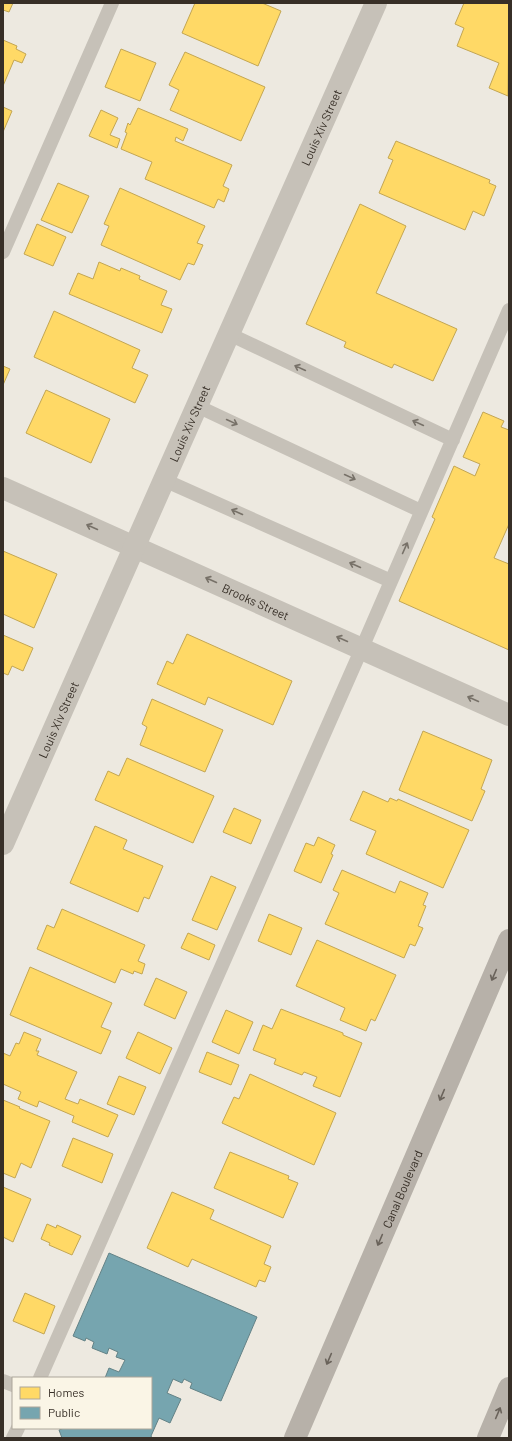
<svg xmlns="http://www.w3.org/2000/svg" width="512" height="1441" font-family="Barlow,sans-serif">
<rect width="100%" height="100%" fill="#ede9e0"/>
<path fill="#ffd966" stroke="#c3a653" d="M3 3H13L9 12 3 10Z
M195 3H262L281 11 258 66 182 33Z
M464 3H509L508 96 489 88 499 63 457 46 464 28 455 24Z
M3 40 17 46 16 49 26 54 22 63 14 60 3 86Z
M121 49 156 63 140 101 105 87Z
M185 52 265 87 241 141 170 110 179 90 169 85Z
M3 107 12 111 3 132Z
M138 108 188 129 183 141 176 137 175 141 232 165 223 186 229 189 224 202 218 199 214 208 145 179 152 162 121 149 127 133 125 132 128 123 130 125Z
M101 110 118 118 110 135 120 139 117 148 89 136Z
M396 141 490 180 489 183 496 186 484 216 473 211 465 230 379 193 393 160 388 158Z
M58 183 89 196 72 233 41 220Z
M120 188 205 226 197 243 203 245 194 265 188 263 180 280 101 245 109 226 104 224Z
M360 204 406 226 376 293 457 329 433 381 394 364 392 368 344 347 346 342 306 324Z
M37 224 66 237 53 266 24 254Z
M99 262 120 271 121 268 140 276 139 279 167 291 161 305 172 309 162 333 69 294 78 273 93 279Z
M54 311 140 350 132 368 148 375 135 403 34 357Z
M3 366 10 369 3 385Z
M46 390 110 419 91 463 26 433Z
M483 412 504 421 501 427 509 430V524L494 558 509 564V650L399 601 435 519 432 517 454 466 475 476 480 464 463 457Z
M3 551 57 574 34 628 3 614Z
M187 634 292 681 273 725 208 697 205 705 157 684 167 661 173 664Z
M3 635 33 648 23 671 12 666 8 675 3 673Z
M152 699 223 730 205 772 140 745 147 727 142 724Z
M423 731 492 760 481 789 485 791 472 821 399 790Z
M127 758 214 796 193 843 95 800 108 771 119 776Z
M363 791 388 802 390 798 397 801 398 799 469 830 443 888 366 854 376 831 350 820Z
M234 808 261 820 251 844 223 832Z
M95 826 127 840 123 849 163 866 149 899 144 897 138 912 70 883Z
M318 837 335 845 331 854 333 855 321 883 294 871 306 843 314 846Z
M342 870 395 893 400 881 428 893 423 905 426 906 418 926 423 928 415 946 410 944 404 958 325 924 339 893 333 890Z
M211 876 236 887 217 930 192 920Z
M62 909 145 945 138 961 145 964 142 974 134 971 133 974 121 969 115 983 37 949 47 925 54 928Z
M269 914 302 928 291 955 258 941Z
M188 933 215 945 209 960 181 948Z
M317 940 396 975 375 1021 371 1019 366 1031 340 1020 345 1008 296 986Z
M30 967 112 1003 101 1027 111 1031 101 1054 10 1015Z
M156 978 187 992 175 1019 144 1005Z
M281 1009 343 1033V1035L362 1043 340 1097 313 1086 317 1077 304 1072 302 1075 274 1064 276 1059 253 1050 263 1025 272 1029Z
M226 1010 253 1022 239 1054 212 1042Z
M24 1032 41 1039 36 1051H39L37 1055 77 1072 65 1099 78 1104 80 1099 118 1115 108 1137 72 1122 74 1116 39 1101 37 1107 18 1099 21 1092 3 1084V1053L10 1056 16 1043 19 1044Z
M138 1032 172 1048 160 1074 126 1058Z
M207 1052 239 1065 231 1085 199 1072Z
M250 1074 336 1113 314 1165 222 1123 234 1097 239 1099Z
M119 1076 146 1087 134 1115 107 1104Z
M3 1100 20 1107 19 1108 50 1121 31 1168 21 1163 15 1178 3 1173Z
M73 1138 113 1154 102 1183 62 1166Z
M230 1152 289 1176 288 1179 298 1183 283 1218 214 1188Z
M3 1187 31 1199 13 1242 3 1237Z
M172 1192 214 1210 210 1219 271 1246 264 1264 271 1267 265 1282 259 1280 256 1287 192 1259 188 1267 147 1248Z
M47 1224 56 1228 57 1225 81 1236 72 1255 49 1245 50 1243 41 1239Z
M25 1293 55 1306 44 1334 13 1321Z"/>
<path fill="#76a5af" stroke="#638286" d="M109 1253 257 1317 221 1401 190 1388 192 1383 184 1379 182 1383 173 1379 167 1393 181 1399 170 1423 159 1418 151 1436 152 1438H62L59 1430 64 1428H151V1378H105L109 1368 119 1372 125 1360 116 1357 118 1352 109 1348 107 1354 92 1348 94 1342 86 1338 85 1341 73 1336Z"/>
<g fill="none" stroke-linecap="round" stroke-linejoin="round">
<path stroke="#c6c1b8" stroke-width="14" d="M3 252 112 3
M229 334 453 440
M197 406 421 511
M164 480 391 581
M40 1378 362 648 509 310
M3 1381 13 1385
M13 1438 18 1428"/>
<g stroke="#c6c1b8" stroke-width="22">
<path id="s1" d="M3 488 509 715"/>
<path id="s2" d="M3 844 164 480 376 3"/>
</g>
<g stroke="#b7b1a9" stroke-width="22">
<path id="s3" d="M295 1438 509 940"/>
<path d="M488 1438 509 1388"/>
</g>
</g>
<defs><path id="oneway-shaft" d="M-6 0H5M1.5-3L5.5 0L1.5 3" fill="none" stroke-width="1.6" stroke-linecap="round" stroke-linejoin="round"/></defs>
<g stroke="#777168">
<use href="#oneway-shaft" transform="translate(300 368) rotate(-155)"/>
<use href="#oneway-shaft" transform="translate(232 422) rotate(25)"/>
<use href="#oneway-shaft" transform="translate(418 423) rotate(-155)"/>
<use href="#oneway-shaft" transform="translate(350 477) rotate(25)"/>
<use href="#oneway-shaft" transform="translate(237 512) rotate(-156)"/>
<use href="#oneway-shaft" transform="translate(92 527) rotate(-156)"/>
<use href="#oneway-shaft" transform="translate(405 548) rotate(-66)"/>
<use href="#oneway-shaft" transform="translate(355 565) rotate(-156)"/>
<use href="#oneway-shaft" transform="translate(211 580) rotate(-156)"/>
<use href="#oneway-shaft" transform="translate(342 639) rotate(-156)"/>
<use href="#oneway-shaft" transform="translate(473 699) rotate(-156)"/>
</g>
<g stroke="#6a635b">
<use href="#oneway-shaft" transform="translate(494 975) rotate(113)"/>
<use href="#oneway-shaft" transform="translate(442 1095) rotate(113)"/>
<use href="#oneway-shaft" transform="translate(380 1240) rotate(113)"/>
<use href="#oneway-shaft" transform="translate(329 1359) rotate(113)"/>
<use href="#oneway-shaft" transform="translate(498 1413) rotate(-67)"/>
</g>
<g text-anchor="middle" dominant-baseline="central" stroke-width="4" stroke-linejoin="round" paint-order="stroke">
<g font-size="12" fill="#372f27" stroke="#faf5e6">
<text stroke="none"><textPath href="#s2" startOffset="784">Louis Xiv Street</textPath></text>
<text stroke="none"><textPath href="#s2" startOffset="460">Louis Xiv Street</textPath></text>
<text stroke="none"><textPath href="#s1" startOffset="277">Brooks Street</textPath></text>
<text stroke="none"><textPath href="#s2" startOffset="136">Louis Xiv Street</textPath></text>
<text stroke="none"><textPath href="#s3" startOffset="271">Canal Boulevard</textPath></text>
</g>
</g>
<rect width="512" height="1441" fill="none" stroke="#372f27" stroke-width="8"/>
<rect x="12" y="1377" width="140" height="52" fill="#faf5e6" stroke="#aca69a"/>
<rect x="20" y="1387" width="20" height="12" fill="#ffd966" stroke="#aca69a"/>
<text x="48" y="1397" font-size="12" fill="#372f27">Homes</text>
<rect x="20" y="1407" width="20" height="12" fill="#76a5af" stroke="#aca69a"/>
<text x="48" y="1417" font-size="12" fill="#372f27">Public</text>
</svg>
